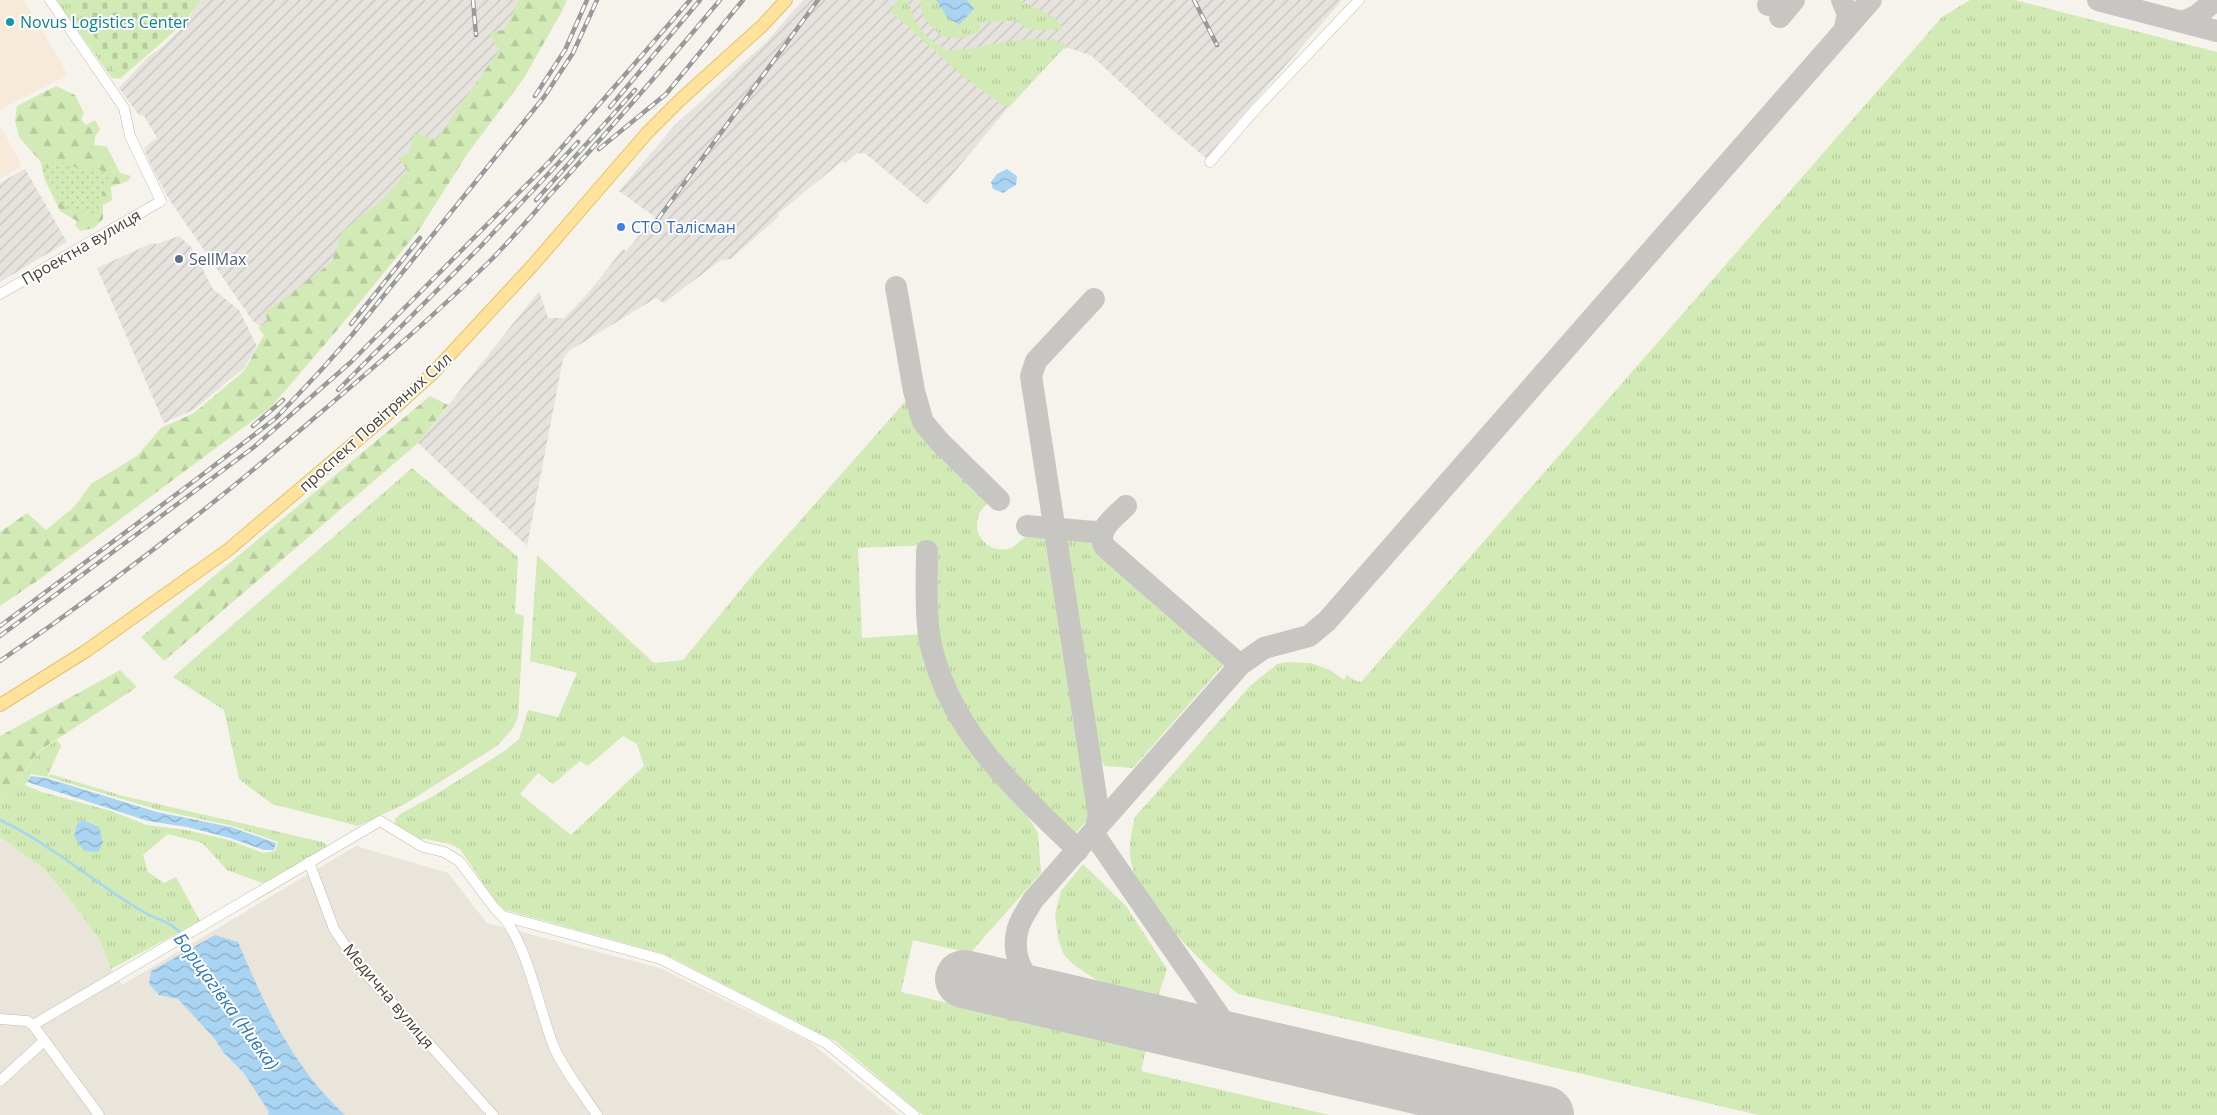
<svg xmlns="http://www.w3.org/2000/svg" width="2217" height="1115" font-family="'Open Sans',sans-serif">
<defs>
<pattern id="industrial-furrows" width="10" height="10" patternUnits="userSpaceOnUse" patternTransform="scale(1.25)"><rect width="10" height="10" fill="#e6e2dd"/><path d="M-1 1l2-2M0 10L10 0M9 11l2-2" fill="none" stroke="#c7c3be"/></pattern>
<pattern id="grass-tufts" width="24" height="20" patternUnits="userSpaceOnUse" patternTransform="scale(1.25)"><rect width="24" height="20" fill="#d2eab5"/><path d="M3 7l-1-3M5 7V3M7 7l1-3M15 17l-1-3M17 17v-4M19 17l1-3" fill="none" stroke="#b6ca9c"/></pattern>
<pattern id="forest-firs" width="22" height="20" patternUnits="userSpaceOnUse" patternTransform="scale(1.25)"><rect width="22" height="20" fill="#d2eab5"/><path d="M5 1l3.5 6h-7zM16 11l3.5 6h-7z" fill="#b6ca9c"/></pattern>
<pattern id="cemetery-stones" width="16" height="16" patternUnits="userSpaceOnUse" patternTransform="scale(1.25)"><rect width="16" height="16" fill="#d2eab5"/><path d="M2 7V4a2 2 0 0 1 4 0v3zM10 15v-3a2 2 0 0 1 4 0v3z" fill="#b6ca9c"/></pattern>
<pattern id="garden-dots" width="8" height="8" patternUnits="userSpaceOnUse" patternTransform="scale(1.25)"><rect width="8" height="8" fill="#d2eab5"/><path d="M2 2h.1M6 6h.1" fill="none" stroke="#b6ca9c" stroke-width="1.8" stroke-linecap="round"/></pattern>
<pattern id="water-waves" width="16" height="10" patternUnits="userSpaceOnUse" patternTransform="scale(1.25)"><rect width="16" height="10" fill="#a9d4f2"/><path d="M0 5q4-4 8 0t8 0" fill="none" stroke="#8caec5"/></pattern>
</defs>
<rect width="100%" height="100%" fill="#f6f3ec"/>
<path fill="#eae5da" d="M0 837 43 868 72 902 101 942 111 969 122 985 356 846 448 873 487 923 660 968 810 1042 899 1115H0Z"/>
<path fill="#f7ead8" d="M0 0H24L68 75 0 109Z
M0 126 22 166 0 179Z"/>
<path fill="url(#industrial-furrows)" d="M201 0H540L478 107 267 332 252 320 169 199 150 164 144 148 157 138 144 116 139 115 119 88 149 56 162 47 190 20 189 17Z
M803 0H1342L1206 158 1163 122 1092 56 1069 48 1063 49 1012 103 927 205 866 154 857 153 846 163 842 161 778 214 779 216 731 259 721 260 664 303 656 298 569 351 563 359 527 546 418 443 539 291 548 318H564L589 292 623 249 626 251 655 217 619 191 674 126 767 41Z
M25 169 67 242 0 282V183Z
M179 236 191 247 213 289 239 310 257 346 244 368 193 410 164 423 97 268 152 243 157 244Z"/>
<path fill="url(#grass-tufts)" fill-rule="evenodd" d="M56 0H72L120 79 112 78Z
M898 0H908C913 23 925 39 947 50 985 51 1036 27 1069 47L1063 49 1009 107 1002 105 964 77 890 11Z
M920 0H1019L1053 17 1063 27 1060 30C1047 29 1024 34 1017 20L980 23V31C973 34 965 38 957 38 936 38 921 20 920 0Z
M1970 0H2015L2217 52V1115H1759L1238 994C1206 967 1133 898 1130 855 1129 842 1132 830 1135 817L1249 687 1277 664 1289 662 1311 663 1330 670 1344 680 1347 675 1354 680 1361 682 1942 17Z
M911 395 920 425 936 444 993 501C986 504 980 509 978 518 972 537 992 555 1011 548 1017 545 1021 539 1027 536 1032 533 1040 535 1046 535L1089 818 1075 834C1007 772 946 715 936 618 933 594 935 569 934 545L858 548 862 638 922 634 933 677 944 704 960 733 982 764 1020 804 1038 833 1041 873 970 953 913 940 901 992 1146 1050 1141 1071 1329 1115H923L835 1041 665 954 505 910 495 901 460 849 450 844 426 839 417 840 404 833 395 824V819L400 814 435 795 506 750 519 739 528 710 558 717 577 673 530 661 537 555 654 663 683 660 755 572ZM623 736 637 744 644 766 571 835 520 794 538 773 553 784 580 761 588 766Z
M412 468 518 557 515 613 524 616 518 717 513 728 497 746 405 804 358 826 272 804 239 779 224 710 173 677Z
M1065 536 1083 537 1226 662 1133 768 1105 766 1099 759Z
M57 740 61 746 47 777 31 774 25 785 42 792 111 811 147 825 186 830 229 840 263 853 275 851 278 842 233 826 159 810 48 777 50 774 123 796 323 842 328 847 271 881 262 883 227 870 202 843 168 834 143 855 148 872 164 883 176 877 200 921 111 969 101 942 72 902 43 868 0 837V795L12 789 39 752Z
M1083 864 1126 906 1167 969 1158 997 1101 983 1074 965 1064 955 1058 939 1055 914 1061 891Z"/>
<path fill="url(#forest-firs)" d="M519 0H567L562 11 524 78 468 153 419 230 333 335 271 407 37 581 0 606V532L27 513 46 530 74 507 91 484 137 456 161 428 194 413 244 371 264 335 258 328 268 321 265 313 332 262 342 232 381 201 408 170 398 158 410 152 414 133 436 140 500 49 493 42 490 32 505 30Z
M56 86 75 95 84 113 81 119 86 125 95 120 100 129 95 137 94 145 107 147 120 173 131 176 128 181 111 187 112 200 103 205V219L94 228 81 231 75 226 77 221 60 211 44 178 41 162 19 137 15 120 17 106Z
M430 396 448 405 418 443 164 661 141 637Z
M120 670 137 687 39 751 12 789 0 795V736Z"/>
<path fill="url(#cemetery-stones)" d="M72 0H201C179 32 148 53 120 79Z"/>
<path fill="url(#garden-dots)" d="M56 161 91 172 98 168 111 180 105 186 94 220 83 212 67 210 49 187 45 168Z"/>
<path fill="url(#water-waves)" d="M936 0H967L974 9 959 25 947 17Z
M1007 169 1017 176 1016 185 1003 193 993 189 991 182 997 174Z
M31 776 46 778 157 812 231 827 276 843 274 850H264L230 838 187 827 148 821 27 782Z
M83 820 99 827 103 843 98 852 84 851 74 836 77 824Z
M215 935 238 942C264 1004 294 1069 345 1115H268L269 1112 244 1073 223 1052 215 1039 178 999 159 995 149 984 151 971Z"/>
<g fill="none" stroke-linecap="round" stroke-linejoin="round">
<path stroke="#a9d4f2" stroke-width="2.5" d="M0 820C51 844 93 882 142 911 154 919 173 922 181 934
M184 939 192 951"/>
<path stroke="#c8c6c3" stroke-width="22" d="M1842 0 1848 14 1844 31
M2098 0 2217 31
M1768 5 1772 0
M1780 17 1794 0
M2182 22 2196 16 2216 0
M896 287 914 391 923 422 939 441 999 500
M1094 299 1036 361 1031 376 1099 816 1095 830
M1126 506C1115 517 1094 531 1105 547L1240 665
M1027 526 1094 532 1103 531
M927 551C927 578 925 608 929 635 945 727 1014 788 1078 850
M1093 833 1238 1043
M1060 1001C1029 990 1009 961 1018 928 1021 918 1028 909 1033 900L1240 665 1264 648 1309 636 1327 621 1871 0"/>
<path stroke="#c8c6c3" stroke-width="58" d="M964 979 1545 1115"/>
<g stroke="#c2bbae" stroke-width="11">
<path id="minor" d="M1210 162 1254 111 1359 0
M0 294 161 201 130 136 124 108 50 0
M309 862 334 929 359 966 493 1115
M503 916 661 959 826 1043 914 1115
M0 1019 27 1021 33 1025 99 1115
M33 1025 380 821 423 847 444 852 459 861 496 910C526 934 539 1011 554 1047 564 1071 583 1093 597 1115
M0 1081 44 1041"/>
</g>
<g stroke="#e6c16a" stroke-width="14">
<path id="major" d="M0 705 86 651 228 550 380 421 432 374 533 265 647 133 680 100 762 26 786 0"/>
</g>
<use href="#minor" stroke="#fff" stroke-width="10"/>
<use href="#major" stroke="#ffe39c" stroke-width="12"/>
<g stroke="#9a9a9a" stroke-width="4.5">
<path id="rail" d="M473 0 476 35
M1194 0 1217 45
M535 96 565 50 587 0
M610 107 700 0
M599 149 666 94 743 0
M536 200 635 90
M658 219 818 0
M351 324 420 238
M338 390 481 246 578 142
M253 426 283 400
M0 626 198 478 276 418 323 368 352 335 544 97 573 53 597 0
M0 636 254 447 351 362 549 162 690 0
M0 661C110 586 211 507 312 420 373 368 434 316 492 259 511 239 530 218 548 197 607 133 664 67 720 0"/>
</g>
<use href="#rail" stroke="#fff" stroke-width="2.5" stroke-dasharray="8" stroke-linecap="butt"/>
</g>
<circle fill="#0f9aa8" stroke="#fff" stroke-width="2" cx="10" cy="22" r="5"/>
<circle fill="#3f7fe0" stroke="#fff" stroke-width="2" cx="621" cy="227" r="5"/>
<circle fill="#5c6f8a" stroke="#fff" stroke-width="2" cx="179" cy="259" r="5"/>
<g text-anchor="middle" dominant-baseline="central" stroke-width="4" stroke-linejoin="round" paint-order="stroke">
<g font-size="16" fill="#0d838f" stroke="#fff" text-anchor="start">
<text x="20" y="22">Novus Logistics Center</text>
</g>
<g font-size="16" fill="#366cbe" stroke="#fff" text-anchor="start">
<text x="631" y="227">СТО Талісман</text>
</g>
<g font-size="16" fill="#4b4439" stroke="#fff">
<text transform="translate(81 247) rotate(-30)">Проектна вулиця</text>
<text transform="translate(375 422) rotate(-42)">проспект Повітряних Сил</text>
<text transform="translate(389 996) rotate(50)">Медична вулиця</text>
</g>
<g font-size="16" fill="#4e5e75" stroke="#fff" text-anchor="start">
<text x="189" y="259">SellMax</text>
</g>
<g font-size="18" font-style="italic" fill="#2e7ab2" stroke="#fff">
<text transform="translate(227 1001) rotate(54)">Борщагівка (Нивка)</text>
</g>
</g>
</svg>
